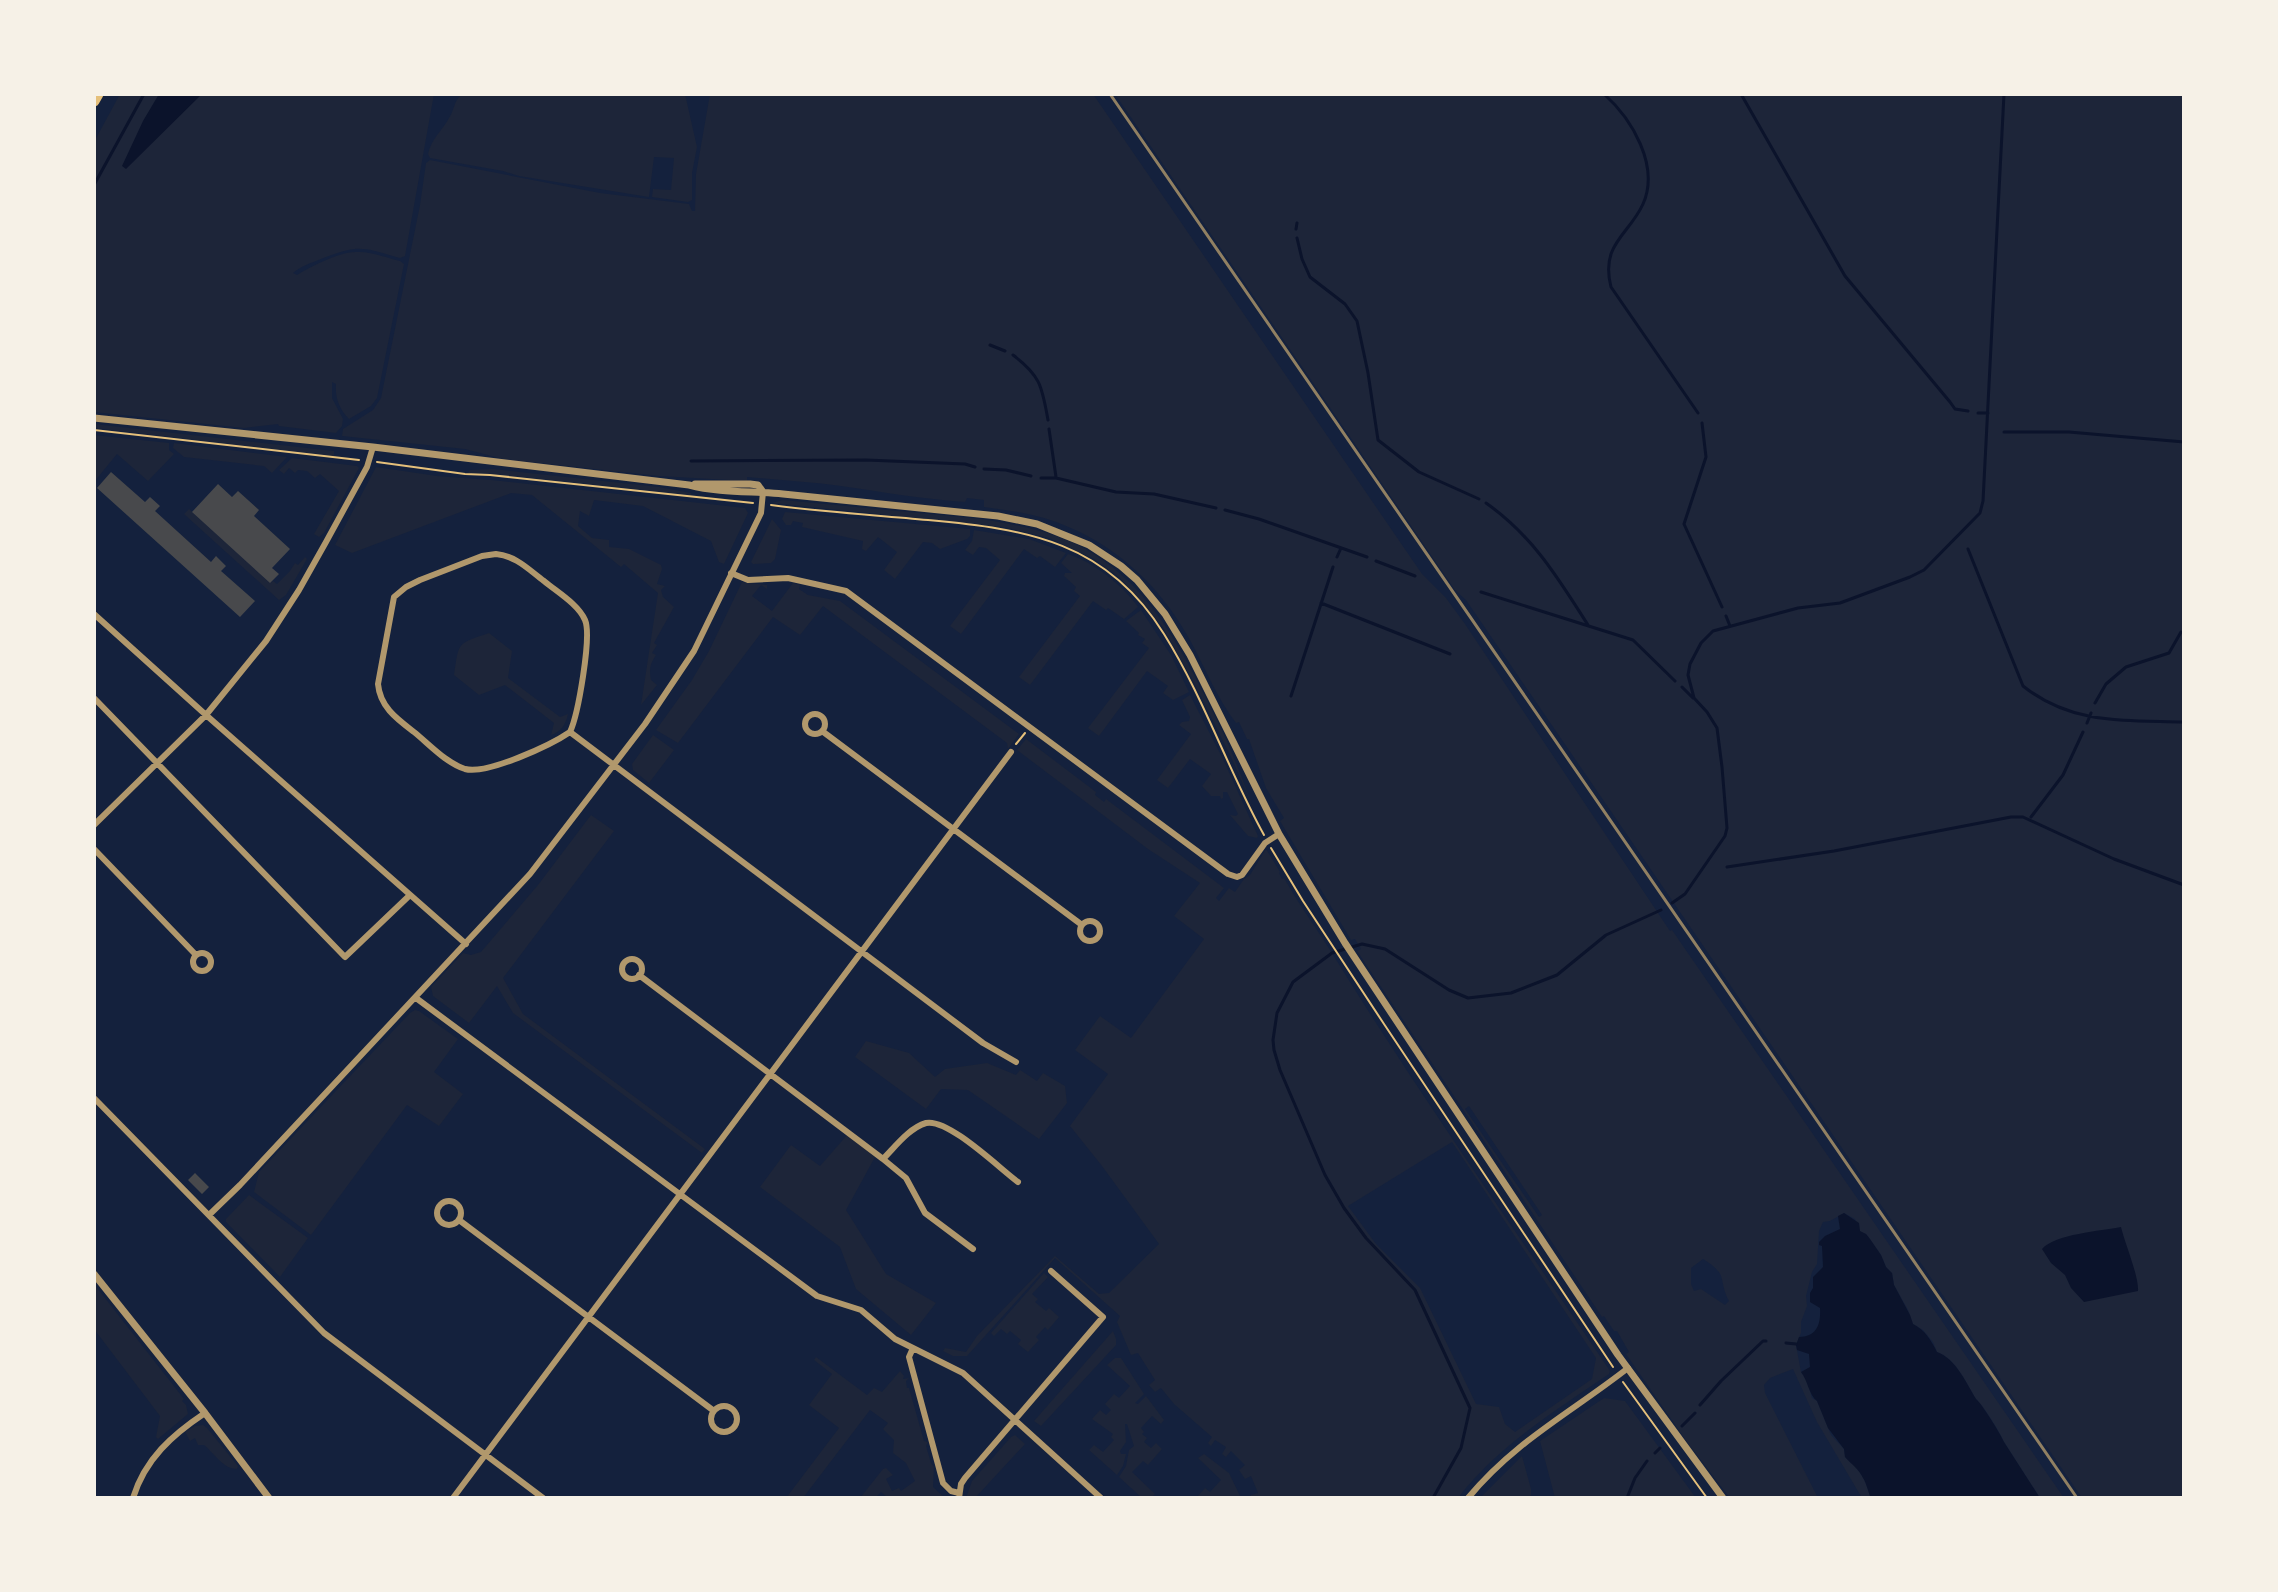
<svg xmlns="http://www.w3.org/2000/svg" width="2278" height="1592" font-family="'Titillium Web',sans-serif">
<rect width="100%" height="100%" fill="#14213d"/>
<path fill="#1d2539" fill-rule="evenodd" d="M120 94H434L405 256 400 258C362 247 359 244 321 259 311 263 301 266 293 273L297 275C311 266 340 252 356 252 371 251 386 258 400 261L404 264 377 398 371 406 349 419C339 409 335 398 336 384L332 382V398L343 419 342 426 336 433 279 426 278 424 244 428 94 412V142Z
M462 94H685L697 147 692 173V200L688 202 652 197 653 189 671 190 674 158 654 157 649 197 519 176 503 171 430 158 428 154C431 139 442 131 449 118 455 109 453 102 462 94Z
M710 94H1093L1422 574 1446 598 1465 624 1670 931 1672 930 2064 1498H2040L2004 1442C2000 1432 1983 1405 1976 1399 1965 1381 1956 1359 1937 1352L1933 1342 1923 1330 1913 1324 1908 1310 1894 1285 1892 1273 1886 1267 1881 1255 1866 1234 1860 1232 1855 1219 1844 1213 1830 1221 1823 1222 1819 1231 1817 1264 1812 1272 1806 1296 1807 1306 1801 1322V1333L1796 1345 1801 1372 1807 1381 1812 1398 1817 1401 1831 1435 1844 1449 1845 1457 1857 1468 1864 1479 1871 1498H1862L1817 1422 1793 1369 1770 1378 1764 1385 1765 1393 1818 1498H1730L1687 1442 1626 1354 1629 1352 1617 1331H1614L1604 1316 1602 1317 1357 951 1361 949 1355 939 1351 940 1280 821 1284 818 1266 788 1249 739H1247L1239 722 1236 723C1217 698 1206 670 1191 642 1159 583 1110 538 1044 518 1025 512 1004 510 984 507V500L967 498 965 502C923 499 882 492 841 486 810 482 779 480 747 477V481L659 476 503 459 465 449 342 436 343 429 373 410 381 398 420 205 426 163 430 160 600 193 689 204 692 211H695L696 174ZM1469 1106 1542 1215 1539 1217 1465 1109ZM1703 1259C1730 1276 1717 1278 1729 1301L1725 1305 1701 1289 1694 1291 1691 1284V1268Z
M1115 94H2184V1498H2082L1466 600 1455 590Z
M94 424 334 451V456L94 428Z
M94 435 169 443V450L174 454 148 481 117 454 94 482Z
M174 443 287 457 272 473 264 466 184 457 173 448Z
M292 458 357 466 359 468 324 533 319 537 314 534 339 491 320 474 315 478 307 471 298 470 295 473 289 468 284 474 279 470Z
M376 467 437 476 491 480 745 508 748 513 724 564 719 562 711 541 643 506 594 500 589 516 580 511 578 526 592 538 609 540V547L629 549 661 565 662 569 657 584 665 586 661 590 663 597 674 607 654 643 657 645 652 653 656 655C650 664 649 669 651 680L657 685 641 705 658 593 624 564 621 567 532 495 511 493 352 553 335 545Z
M493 469 659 487 691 493V495L495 474 468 473 470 470Z
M783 500 982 519C1017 525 1051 531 1082 547 1143 580 1175 637 1205 696 1213 713 1222 729 1229 746 1239 770 1248 795 1259 820L1231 757 1193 681 1162 626 1119 577 1094 559 1049 538 1003 527 772 503Z
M189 509 270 583 273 581 277 584 290 571 295 563 298 565 305 557 307 559 286 595 279 600 184 514Z
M785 512 970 529V536L967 539 940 549 932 543 923 542 895 579 884 570 897 552 878 537 866 551 862 549 863 541 802 527 803 523 793 521 791 525H786L782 519Z
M772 519 781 530 775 559 771 563 753 564 751 562Z
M974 530 1029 539 1066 553 1055 567 1040 556 1037 558 1024 549 961 634 950 626 1000 560 986 548 979 547 973 555 965 550 972 541Z
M1068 554C1093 562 1123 585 1138 607L1124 619 1108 608 1106 610 1093 601 1030 685 1019 677 1080 596 1074 591 1076 587 1064 576 1065 573H1072L1061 563Z
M742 582 767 585V589L761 585 752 596 772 611 793 583 800 585 799 589 808 595 840 601 1019 734 1008 749 1007 743 823 606 800 635 773 617 678 743 656 730 692 680 709 651Z
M1141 610 1171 655 1189 692 1173 700 1163 693 1168 686 1147 671 1099 736 1088 728 1149 648 1142 643 1145 639 1138 635 1139 633 1126 621Z
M489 633 512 651 508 678 560 717 568 714C566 724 561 732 551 735L554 723 505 685 479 695 454 675C459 641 457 644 489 633Z
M1190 695 1223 759 1258 836 1257 838 1248 836 1230 815 1236 816 1238 814 1227 792H1223V798L1221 799 1220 796H1211L1202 786 1211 774 1190 759 1168 788 1157 780 1191 734 1179 725 1182 722 1189 721 1190 717 1182 700Z
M653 735 674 750 649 783 633 770 632 764Z
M1026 739 1096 792 1095 795 1104 802 1106 799 1224 888 1216 898 1219 901 1229 888 1235 892 1244 879 1250 875 1266 849 1280 872 1279 873 1282 879 1284 878C1298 903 1315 926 1330 950 1418 1093 1516 1231 1610 1371L1609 1374C1555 1411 1499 1445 1458 1498H1251V1495L1258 1493 1251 1476 1245 1479 1239 1470 1245 1465 1231 1451 1226 1457 1222 1454 1226 1447 1215 1440 1211 1446 1208 1443 1212 1437 1174 1404 1161 1388 1155 1392 1149 1385 1155 1380 1138 1353 1131 1355 1117 1322 1120 1316 1055 1258 967 1356H953L943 1351 945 1348 966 1352 977 1336 1055 1256 1099 1294 1109 1293 1159 1244 1102 1166 1070 1126 1108 1074 1075 1050 1100 1016 1131 1038 1204 939 1174 916 1200 883 1148 849 1017 750ZM1452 1142 1596 1358 1592 1379 1515 1432 1505 1424 1499 1407 1476 1404 1420 1288 1376 1244 1348 1206Z
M591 815 614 831 503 978 523 1014 705 1149 702 1153 513 1013 497 986 469 1023 433 996 431 987 463 953 471 955 481 952 538 885Z
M415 1010 419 1011 458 1039 434 1072 463 1094 439 1126 407 1105 311 1235 254 1192 259 1172 410 1013Z
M866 1041 909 1053 935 1077 945 1069 987 1063 1016 1075 1020 1070 1037 1081 1043 1073 1065 1086 1067 1103 1039 1139 968 1090 941 1089 926 1109 855 1057Z
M848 1134 875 1157 846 1210 886 1274 936 1303 911 1335 856 1289 840 1247 760 1187 791 1145 820 1166Z
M249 1195 308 1238 280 1277 226 1222V1219Z
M1044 1273 1048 1277 1032 1294 1038 1299 1035 1302 1046 1311 1049 1308 1059 1317 1048 1330 1045 1327 1036 1337 1039 1340 1028 1352 1018 1344 1021 1340 1010 1331 1007 1334 1001 1329 994 1336 991 1333Z
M94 1284 184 1399 182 1401 186 1405 188 1414 158 1439 156 1437 160 1416 94 1329Z
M1113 1331 1116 1339V1345L1041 1426 1034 1421Z
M816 1357 867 1395 874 1388 882 1392 900 1371 904 1376 903 1379 909 1378 906 1381 907 1388H909L924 1441 928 1442 926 1446 931 1463 934 1467 933 1487 945 1498H888L881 1492 875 1498H860L883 1469 886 1468 893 1475 886 1479 892 1491 899 1488 901 1491 915 1481 906 1463 893 1453 894 1440 883 1429 888 1423 870 1410 803 1498H786L839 1428 809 1405 832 1374 814 1360Z
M1115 1358H1121L1144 1394 1135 1403 1138 1404 1146 1396 1164 1420 1161 1424 1152 1416 1141 1428 1144 1432 1142 1434 1147 1438 1144 1442 1151 1448 1156 1443 1162 1449 1148 1465 1143 1461 1132 1472 1155 1494 1151 1498H1142L1119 1477 1126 1466 1129 1450 1134 1446 1127 1424H1125L1126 1442 1120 1451 1121 1454H1126L1123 1466 1117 1475 1089 1450 1094 1445 1103 1452 1114 1440 1111 1437 1113 1434 1092 1419 1100 1410 1106 1415 1111 1410 1105 1404 1114 1394 1119 1398 1130 1386 1107 1365Z
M1604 1398 1625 1401 1696 1498H1555L1540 1441Z
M203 1425 207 1428 238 1466 237 1469C223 1469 214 1453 204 1445H198L195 1438 190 1441 185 1432 195 1426Z
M1015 1435 1025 1444 975 1498H966L972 1481 1011 1437Z
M1204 1454 1229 1473 1241 1498H1196L1205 1488 1210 1492 1221 1480 1198 1458Z
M1522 1456 1531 1489V1495L1528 1498H1480Z"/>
<path fill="#0b132b" d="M159 94H202L126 169 122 166 143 121Z
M1844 1213 1859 1223 1860 1231 1866 1234 1870 1239 1881 1255 1886 1267 1892 1273 1894 1285 1910 1315 1913 1324C1925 1330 1931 1340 1937 1352 1956 1359 1965 1381 1976 1399 1982 1404 2000 1433 2004 1442L2040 1498H1871C1868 1492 1867 1484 1863 1478 1859 1469 1851 1464 1845 1457L1844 1449 1828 1428 1817 1401C1809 1395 1808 1381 1801 1372L1810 1367 1809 1354 1797 1350 1796 1345 1799 1337C1817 1337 1821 1324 1820 1308L1810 1302V1293L1813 1288V1277L1823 1267 1822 1246 1819 1245V1242L1825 1236 1840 1229 1838 1216Z
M2121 1227C2125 1244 2139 1276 2138 1291L2084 1302 2071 1288 2065 1275 2051 1263 2042 1249C2055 1234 2101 1231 2121 1227Z"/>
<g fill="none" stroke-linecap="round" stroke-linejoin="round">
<path stroke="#0b132b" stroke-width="3" d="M1604 94C1632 119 1660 166 1643 204 1629 235 1600 244 1611 287L1698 413
M1741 94 1845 276 1950 402 1955 409 1968 411
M94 185 144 94
M1296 229 1297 223
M1297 238 1302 259 1310 277 1345 304 1357 321 1368 373 1378 440 1419 472 1479 499
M990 345 1005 351
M1013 355C1041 376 1042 387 1048 420
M1978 413H1988
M1702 423 1706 457 1684 524 1722 607
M1049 429 1056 477
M2004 432H2069L2184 442
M691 461 866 460 965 464 975 467
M984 469 1006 470 1031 476
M1041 478H1056L1116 492 1154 494 1216 508
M1486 503C1533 536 1558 578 1588 625
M1225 510 1259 519 1367 557
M1968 549 2023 686C2072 725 2124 720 2184 722
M1337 557 1341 548
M1376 561 1415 576
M1481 592 1633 640 1675 681
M1321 603 1450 654
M1726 616 1730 626
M1682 687 1693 698
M1291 696 1333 567
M2095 703 2106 684 2126 667 2169 653 2181 632
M2087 723 2091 713
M2031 817 2063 775 2083 732
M1727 867 1834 851 2011 817H2023L2114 859 2184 885
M1672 903 1685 894 1725 836 1727 828 1722 767 1717 728 1707 712 1694 698 1688 675 1690 664 1701 643 1713 631 1798 608 1840 603 1910 577 1924 570 1980 513 1983 501 2004 94
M1786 1343 1796 1344
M1700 1405 1721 1381 1763 1341H1766
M1682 1426 1695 1413
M1655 1453 1660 1448
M1433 1498 1461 1448 1470 1408 1415 1290 1366 1238 1344 1208 1325 1175 1280 1070 1274 1050 1273 1040 1277 1013 1293 982 1332 953 1362 944 1385 949 1449 990 1468 998 1511 993 1557 975 1606 935 1661 910
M1627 1498 1635 1478 1647 1461"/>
</g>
<path fill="#48494c" d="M111 472 145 502 150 497 160 506 155 511 211 562 216 556 226 566 221 571 255 601 240 617 97 488Z
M218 484 232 497 238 491 259 510 254 516 290 549 272 568 279 574 270 583 192 512Z
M195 1173 209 1187 202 1194 188 1180Z"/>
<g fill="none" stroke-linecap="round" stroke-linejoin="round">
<path stroke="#e5c07b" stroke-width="2" d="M94 430 359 460
M377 462 465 474 490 475 753 503
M771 505C823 512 876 515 928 520 1028 529 1107 542 1164 634 1204 698 1228 770 1264 835
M1016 744 1025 733
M1271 848 1303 901 1384 1024 1613 1367
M1623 1382 1707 1498"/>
<path stroke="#b1986c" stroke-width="6" d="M496 554C516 556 528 569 544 581 557 592 578 604 585 620 592 636 578 715 570 732 551 745 487 775 465 769 446 763 429 744 414 732 397 719 380 707 378 684L394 597 406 587 420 580 482 556Z
M731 573 748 580 788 578 846 591 1228 874 1237 877 1242 875 1265 843 1279 834
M94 614 206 715 466 944
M94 698 345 957 410 895
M805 724a10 10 0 1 1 20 0a10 10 0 1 1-20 0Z
M822 731 1082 925
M570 732 983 1043 1016 1062
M94 825 206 715 266 641 299 590 326 542 367 467 373 447
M94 849 196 955
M1080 931a10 10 0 1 1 20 0a10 10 0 1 1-20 0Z
M193 962a9 9 0 1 1 18 0a9 9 0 1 1-18 0Z
M622 969a10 10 0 1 1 20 0a10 10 0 1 1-20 0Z
M639 975 883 1159C895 1147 909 1128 926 1123 948 1118 999 1168 1018 1182
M416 998 817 1296 861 1310 895 1339 963 1373 1101 1498
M94 1098 324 1333 543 1498
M883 1159 906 1178 925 1213 973 1249
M437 1213a12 12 0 1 1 24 0a12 12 0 1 1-24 0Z
M209 1215 240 1185 530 874 645 724 694 651 761 513 763 492
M459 1220 714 1411
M913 1348 909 1357 943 1483 951 1491 959 1493
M711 1419a13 13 0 1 1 26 0a13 13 0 1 1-26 0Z
M133 1498C145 1459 172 1435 205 1413
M453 1498 1011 752
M959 1498 961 1484 965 1478 1103 1317 1051 1271
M1468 1498C1515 1441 1572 1412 1628 1368"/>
<path stroke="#b1986c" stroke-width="7" d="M94 418 373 447 689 485C720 493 751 491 783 494L998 516 1037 524 1089 545 1121 566 1137 580 1165 614 1190 655 1279 834 1345 943 1618 1355 1723 1498
M695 484H750L758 485 763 492
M94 1274 205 1413 269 1498"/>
<path stroke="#e5c07b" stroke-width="11" d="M94 101 98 94"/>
<path stroke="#918062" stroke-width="3" d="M1110 94 2077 1498"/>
</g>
<rect width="2278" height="1592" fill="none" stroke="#f6f1e7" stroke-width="192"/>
</svg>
